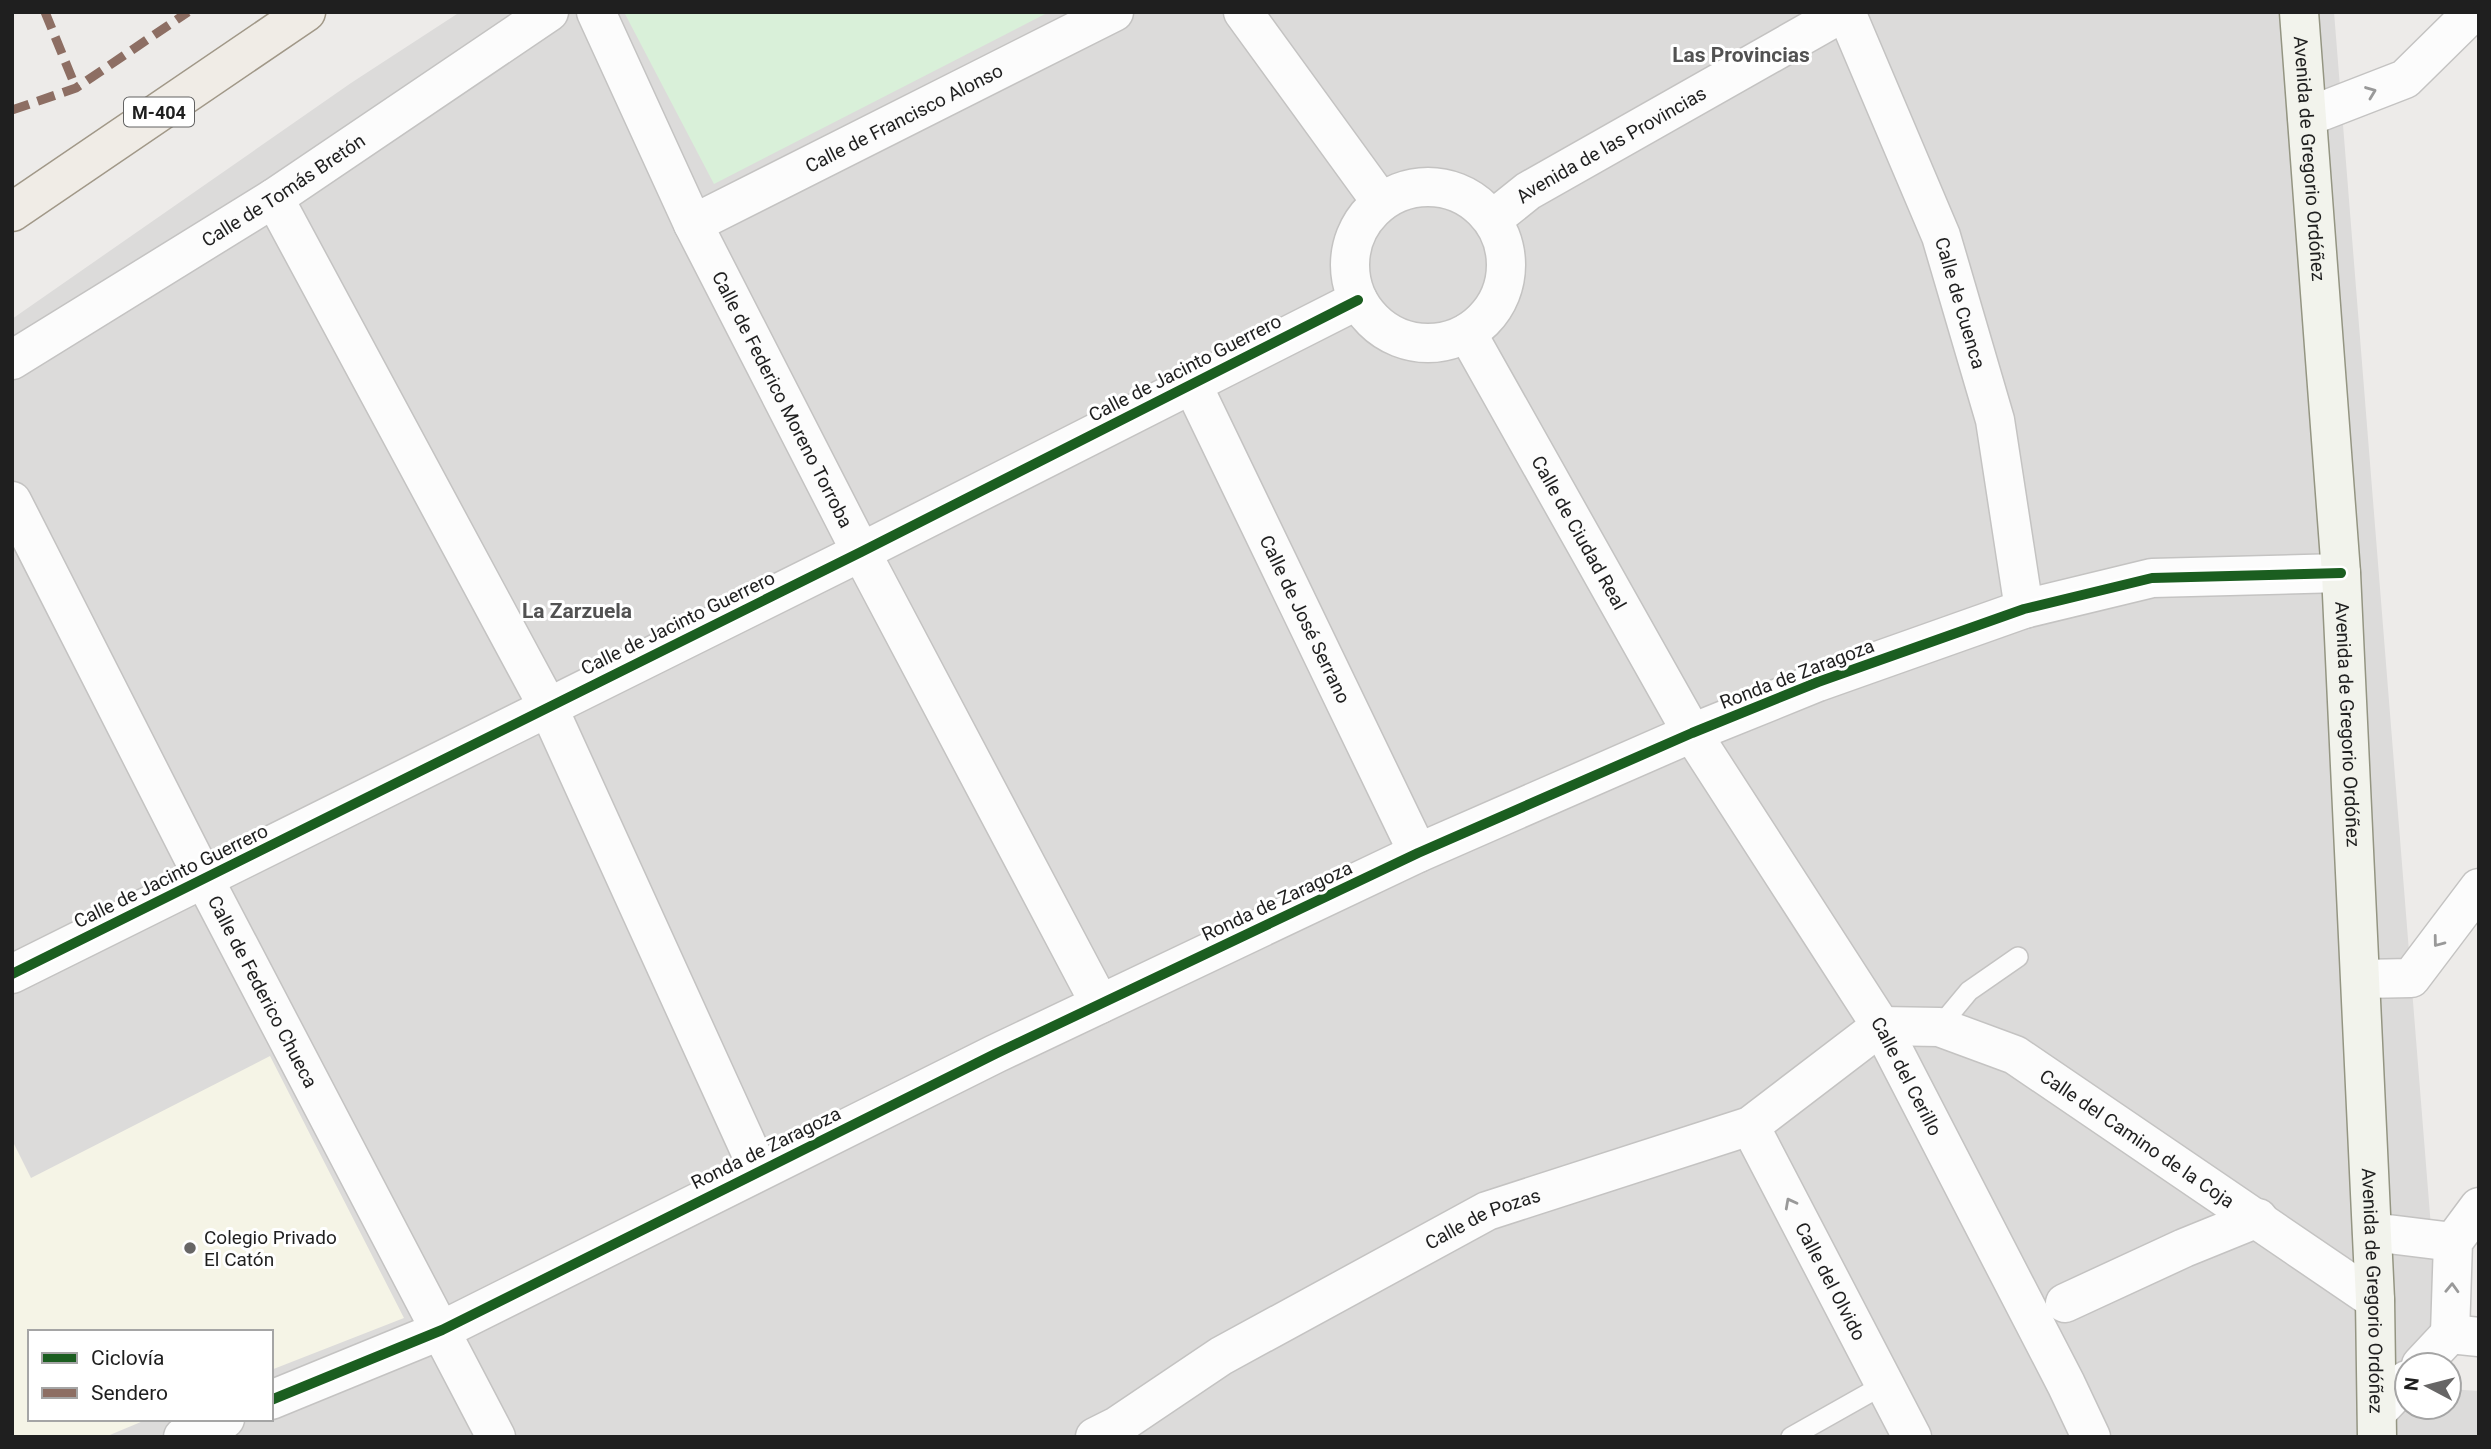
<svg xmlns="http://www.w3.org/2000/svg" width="2491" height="1449" font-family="Roboto,sans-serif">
<rect width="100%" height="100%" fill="#edebe9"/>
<path fill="#dcdbda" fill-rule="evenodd" d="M460 12H2334L2442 1365H2407V1407H2449V1389L2479 1391V1437H12V319L351 83ZM30 1332H271V1419H30Z"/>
<path fill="#f5f4e6" d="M270 1056 404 1318 271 1370V1332H30V1419H148L105 1437H12V1140L31 1178Z"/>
<path fill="#d9f0d9" d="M624 12H1049L714 184Z"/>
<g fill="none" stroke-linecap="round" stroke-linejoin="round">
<g stroke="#c4c3c2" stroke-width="22">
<path id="lane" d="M1939 1027 1969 991 2018 957
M1791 1437 1885 1384"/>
</g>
<g stroke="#c4c3c2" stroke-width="41">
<g id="street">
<path id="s1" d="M596 12 693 224 861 552 1100 1004"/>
<path d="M1243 12 1381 202"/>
<path id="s2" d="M1846 12 1941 236 1995 420 2024 609"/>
<path d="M2307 117 2405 79 2473 12"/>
<circle cx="1428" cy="265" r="78"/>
<path d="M274 198 548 707 759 1171"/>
<path id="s3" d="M1493 219 1528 191 1844 12"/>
<path id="s4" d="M693 224 1114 12"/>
<path id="s5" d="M1467 333 1692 733 1881 1026 2066 1384 2091 1437"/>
<path id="s6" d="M12 360 274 198 549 12"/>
<path id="s7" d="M1192 384 1418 853"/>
<path id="s8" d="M12 501 204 879 496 1437"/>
<path d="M12 974 861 552 1358 300"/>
<path d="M2362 979 2411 978 2479 888"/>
<path id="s9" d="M1750 1126 1912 1437"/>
<path d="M2372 1232 2453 1242"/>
<path d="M2065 1303 2184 1248 2258 1218"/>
<path d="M2450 1334 2453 1242 2479 1207"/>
<path d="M2421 1365 2450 1334 2479 1337"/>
<path d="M271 1400 442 1330 995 1054 1418 853 1692 733 1818 682 2024 609 2152 578 2341 573"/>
<path d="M2377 1412 2407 1380"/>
<path d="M183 1437 225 1419"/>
<path id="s10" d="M1095 1437 1117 1426 1221 1356 1487 1211 1750 1126 1881 1026 1939 1027 2015 1055 2375 1300"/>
</g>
</g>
<g stroke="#949582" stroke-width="41">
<g id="secondary">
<path id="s11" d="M2299 12 2341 573 2375 1300 2377 1437"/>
</g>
</g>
<g stroke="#a19888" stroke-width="41">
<path id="primary" d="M12 212 306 12"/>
</g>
<use href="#lane" stroke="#fcfcfc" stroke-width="19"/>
<use href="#street" stroke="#fcfcfc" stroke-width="38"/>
<use href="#secondary" stroke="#f2f3ec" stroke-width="38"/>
<use href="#primary" stroke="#f0ece6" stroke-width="38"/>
<path stroke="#8d6e63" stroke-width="9" stroke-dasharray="18 9" stroke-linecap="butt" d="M45 12 76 88
M12 110 76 88 188 12"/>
<g stroke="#fff" stroke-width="15">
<path id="cycleway" d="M12 974 861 552 1358 300
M271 1400 442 1330 995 1054 1418 853 1692 733 1818 682 2024 609 2152 578 2341 573"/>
</g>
<use href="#cycleway" stroke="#1b5e20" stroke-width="10"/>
</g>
<defs><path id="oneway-chevron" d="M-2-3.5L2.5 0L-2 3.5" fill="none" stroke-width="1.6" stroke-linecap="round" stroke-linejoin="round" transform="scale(1.75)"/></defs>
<g stroke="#999">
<use href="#oneway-chevron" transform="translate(2371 92) rotate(-21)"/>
<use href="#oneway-chevron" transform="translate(2438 942) rotate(127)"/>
<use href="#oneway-chevron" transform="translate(1790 1203) rotate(-118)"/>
<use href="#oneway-chevron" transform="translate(2452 1288) rotate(-88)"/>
</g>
<circle fill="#676666" stroke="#fff" stroke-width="2.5" cx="190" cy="1248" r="7"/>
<g text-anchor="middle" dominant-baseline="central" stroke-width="6" stroke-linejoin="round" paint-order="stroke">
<rect fill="#fff" stroke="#626262" stroke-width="2" x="124" y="97.5" width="70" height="29" rx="5"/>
<g font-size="18" font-weight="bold" fill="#1f1f1f">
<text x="159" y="112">M-404</text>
</g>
<g font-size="19" fill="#1f1f1f" stroke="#fff">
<text stroke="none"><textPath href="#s4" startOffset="236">Calle de Francisco Alonso</textPath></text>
<text stroke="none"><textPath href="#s3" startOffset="140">Avenida de las Provincias</textPath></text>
<text stroke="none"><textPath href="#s11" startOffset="147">Avenida de Gregorio Ordóñez</textPath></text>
<text stroke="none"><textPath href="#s6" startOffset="320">Calle de Tomás Bretón</textPath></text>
<text stroke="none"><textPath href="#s2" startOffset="313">Calle de Cuenca</textPath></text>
<text transform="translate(1185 368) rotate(-27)">Calle de Jacinto Guerrero</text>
<text stroke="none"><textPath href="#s1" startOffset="430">Calle de Federico Moreno Torroba</textPath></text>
<text stroke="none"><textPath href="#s5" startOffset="229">Calle de Ciudad Real</textPath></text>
<text stroke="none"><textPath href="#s7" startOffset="261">Calle de José Serrano</textPath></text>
<text transform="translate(678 623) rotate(-26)">Calle de Jacinto Guerrero</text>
<text transform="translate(1797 674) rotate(-21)">Ronda de Zaragoza</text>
<text stroke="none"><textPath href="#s11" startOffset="714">Avenida de Gregorio Ordóñez</textPath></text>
<text transform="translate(171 876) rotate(-26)">Calle de Jacinto Guerrero</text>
<text transform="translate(1277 901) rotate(-25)">Ronda de Zaragoza</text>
<text stroke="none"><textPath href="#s8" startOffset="551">Calle de Federico Chueca</textPath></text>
<text stroke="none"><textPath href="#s5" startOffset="864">Calle del Cerillo</textPath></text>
<text stroke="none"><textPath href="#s10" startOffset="1181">Calle del Camino de la Coja</textPath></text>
<text transform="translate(766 1148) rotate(-26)">Ronda de Zaragoza</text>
<text stroke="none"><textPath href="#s10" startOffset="446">Calle de Pozas</textPath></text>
<text stroke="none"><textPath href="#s9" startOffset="175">Calle del Olvido</textPath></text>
<text stroke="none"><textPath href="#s11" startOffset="1281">Avenida de Gregorio Ordóñez</textPath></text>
</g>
<g font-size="19" fill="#1f1f1f" stroke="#fff" text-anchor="start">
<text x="204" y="1237">Colegio Privado<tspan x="204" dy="22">El Catón</tspan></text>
</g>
<g font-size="21" font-weight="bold" fill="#525252" stroke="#fff">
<text x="1741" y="55">Las Provincias</text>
<text x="577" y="611">La Zarzuela</text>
</g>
</g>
<rect width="2491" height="1449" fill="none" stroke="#1f1f1f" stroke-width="28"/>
<rect x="28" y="1330" width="245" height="91" fill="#ffffff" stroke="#a5a5a5" stroke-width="2"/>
<rect x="42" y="1353" width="35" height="10" fill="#1b5e20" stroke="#a5a5a5" stroke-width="2"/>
<text x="91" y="1365" font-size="21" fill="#1f1f1f">Ciclovía</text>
<rect x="42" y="1388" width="35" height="10" fill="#8d6e63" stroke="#a5a5a5" stroke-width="2"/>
<text x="91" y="1400" font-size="21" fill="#1f1f1f">Sendero</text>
<g transform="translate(2428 1386) rotate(277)"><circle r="33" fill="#ffffff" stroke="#a5a5a5" stroke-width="2"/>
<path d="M0-5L12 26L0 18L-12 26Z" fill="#676666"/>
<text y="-10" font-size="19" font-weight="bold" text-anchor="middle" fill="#1f1f1f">N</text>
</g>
</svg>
